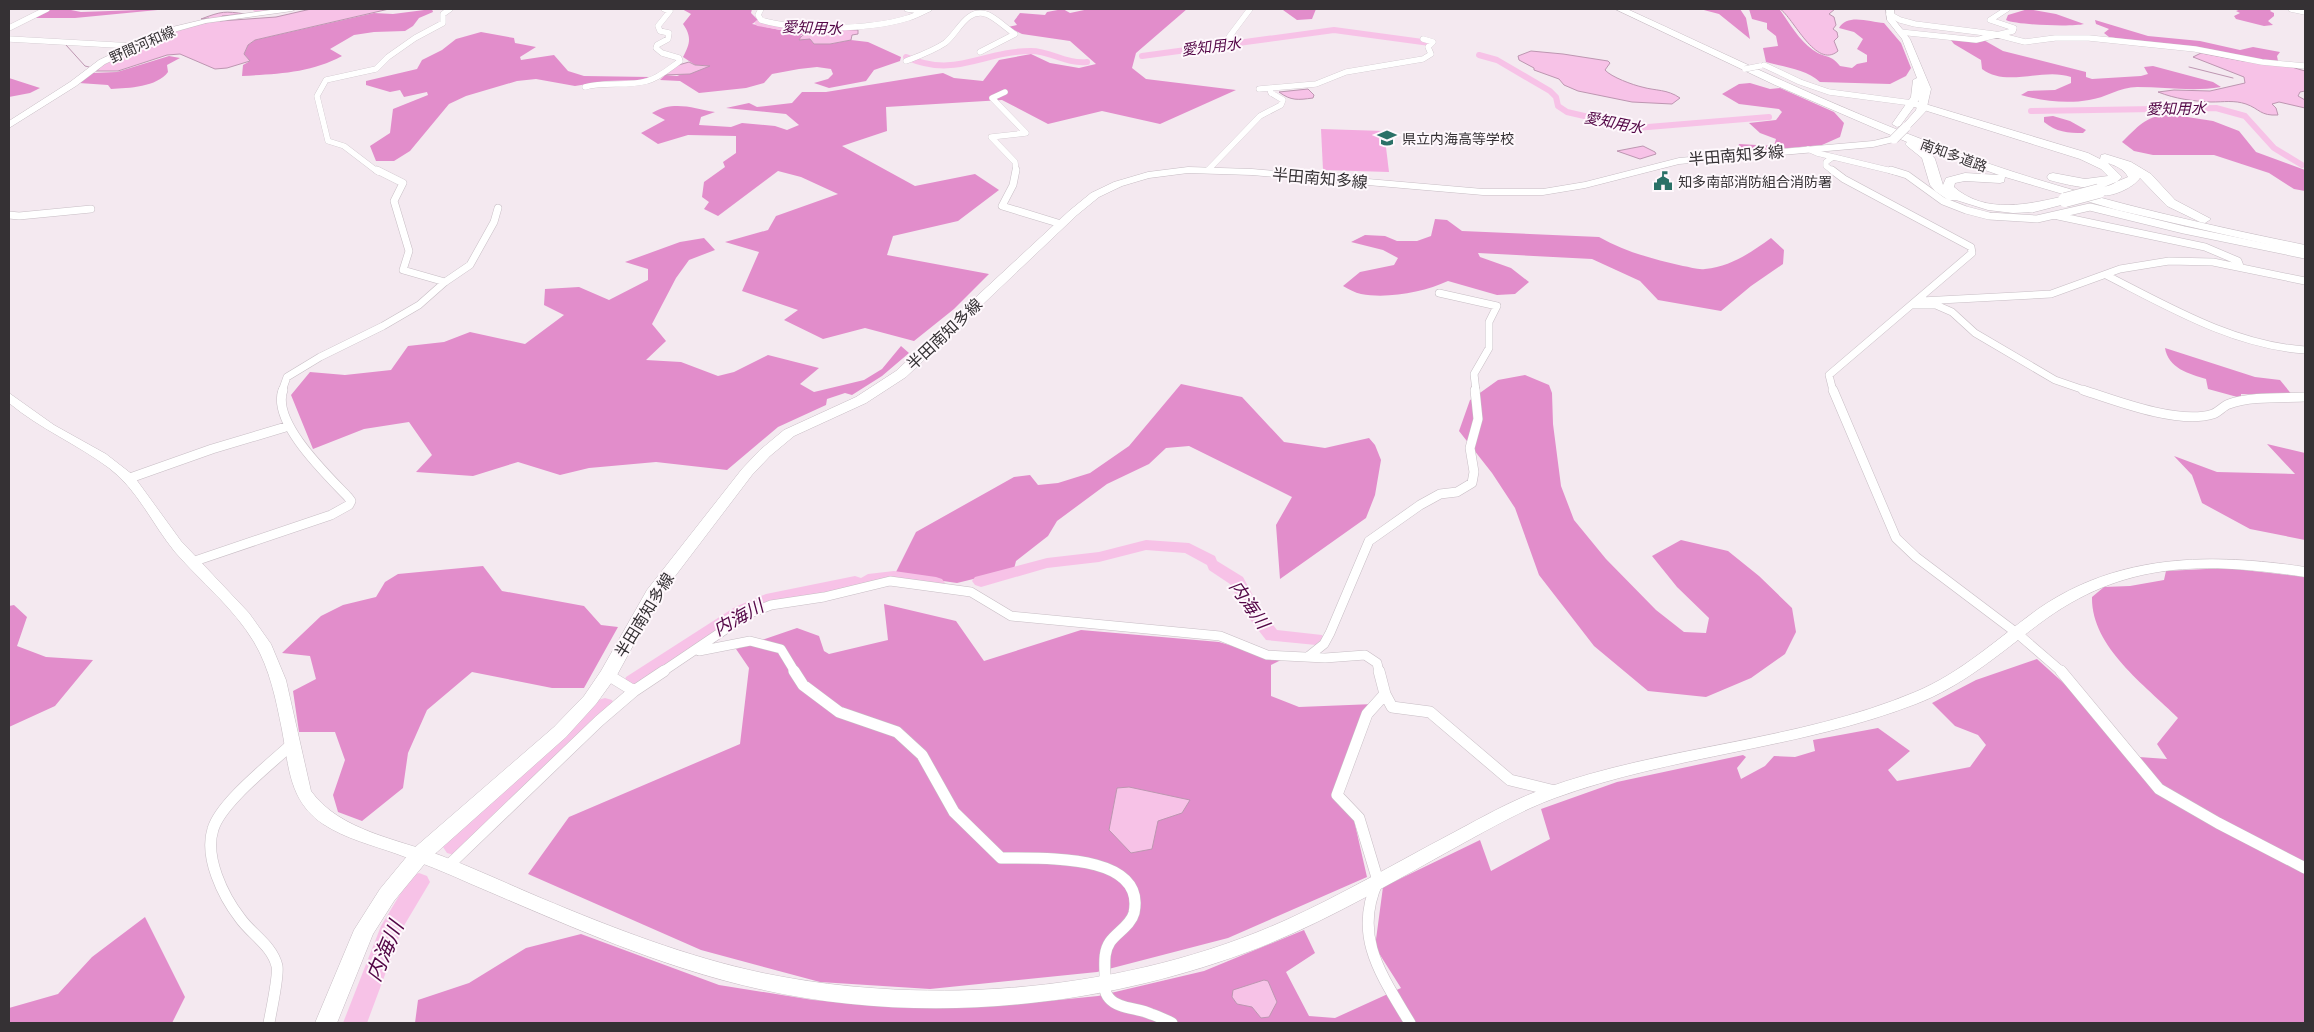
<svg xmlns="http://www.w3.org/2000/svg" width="2314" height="1032" font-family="'Open Sans','Noto Sans JP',sans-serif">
<rect width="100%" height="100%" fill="#f4e9f0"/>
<path fill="#f3abdf" d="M1321 129 1384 131 1389 172 1323 170Z"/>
<path fill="#e28dcb" d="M50 9H66L81 12 168 9 75 18H33Z
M432 9 433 12 419 18 413 26 405 31 374 32 354 35 330 49 342 56C311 73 277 74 242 76L243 65 250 61 244 54 248 45 255 40 374 13 393 14Z
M682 9H752L751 13 758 20 752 24 780 30 808 31 800 36 830 44 851 40 868 42 901 57 900 61 874 70 866 81 829 88 814 83 828 79 833 74 831 69 817 67 799 69 772 74 764 83 746 88 699 93 680 81 660 80 665 75 677 76 706 65H695L683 57C690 44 692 37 683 24L691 14Z
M1063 9 1070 13 1089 9H1187L1136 53 1132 68 1146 79 1236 90 1160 124 1102 111 1048 124 1002 100 886 107 887 131 842 146 915 186 975 174 999 190 958 221 893 236 887 255 989 274 954 309 914 341 865 328 823 339 784 320 798 310 742 291 759 252 725 242 768 230 776 216 838 194 801 177 778 171 718 216 704 209 709 202 702 197 704 182 725 167 723 162 736 153V136L688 135 658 144 641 133 665 120 652 113C673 100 693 108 715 112L701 117 699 125 731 127 742 123 775 126 787 130 799 125 786 114 726 108 749 103 757 107 792 103 802 92H826L943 73 954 78 983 81 999 60 1031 54 1050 63 1079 68 1096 64 1070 41 1022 34 1008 27 1017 25 1014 21 1020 13 1045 15 1047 12Z
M1274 9H1316L1312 19 1297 20 1283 10Z
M1700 9H1740L1746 18 1750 39 1719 14Z
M1749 9 1780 10C1790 24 1799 40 1813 50 1824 58 1831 54 1840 66L1852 68 1857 64 1867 62V55L1857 49 1863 39 1854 32 1839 28C1847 13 1870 22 1884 23L1901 43 1911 68 1906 76 1890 84 1820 82C1806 69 1784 67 1766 62L1763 48 1778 46 1776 36 1767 29V23L1752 19Z
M2028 9 2056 14 2084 24C2073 27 2015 25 2006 20L2008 15Z
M2241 9H2272L2270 11 2274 13V16L2268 21 2273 25 2264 26 2236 19 2234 16 2240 13 2236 11Z
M2095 20 2148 36 2200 41 2240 50 2253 47 2280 52 2277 56 2278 61H2260L2109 37 2104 33 2109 29 2096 24Z
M481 32 514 38 515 43 536 47 520 57 521 60 554 55 568 71 584 76 650 77 641 80 606 81 575 86 536 79 517 81 466 96 449 104 410 151 394 161H376L370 146 390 133 393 109 428 95 427 92 404 97 400 90 390 92 366 85V81L417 69 422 60 442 50 456 39Z
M1980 38 2003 51 2086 72V77L2092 79 2141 76 2148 74 2144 67 2153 66 2213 82 2221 87C2193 92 2165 87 2137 87 2120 87 2105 98 2089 100 2067 104 2042 101 2021 95L2028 91 2055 90 2071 83V77C2043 67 2007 88 1982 69L1981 60 1954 44 1950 39Z
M169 56 180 58 167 65 168 72C157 87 129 88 111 89L108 85 79 83 92 73 117 72Z
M9 78 40 88 30 93 9 97Z
M1750 83 1770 89 1780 88 1834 112 1844 123 1840 137 1822 145 1754 151 1738 148 1739 144 1774 146 1776 139 1760 133 1749 123 1776 120 1782 112 1779 109 1739 104 1722 94 1739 84Z
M2168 114 2213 121 2239 131 2256 152 2305 170V191L2294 189 2269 173 2214 155H2153L2134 151 2122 142C2138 127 2144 117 2168 114Z
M2053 116 2070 121 2086 130 2083 133C2068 133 2056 132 2044 122V117Z
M1435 219 1447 220 1462 231 1599 237C1625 252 1653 259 1683 266 1690 267 1698 270 1705 269 1732 266 1750 253 1771 238L1784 250 1783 264 1751 286 1721 311 1658 300 1640 281 1592 259 1478 253 1480 257 1511 268 1529 282 1515 294 1497 295 1448 281C1424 292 1388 299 1361 294 1355 293 1349 289 1343 286L1360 272 1394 265 1398 258 1383 250 1351 242 1365 235 1385 236 1397 241H1417L1431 236Z
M704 238 715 250 689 260 676 278 652 324 666 341 646 360 681 362 718 376 734 372 768 355 819 368 800 384 814 392 864 380 882 369 901 346 909 353 882 376 852 395 845 393 827 399 826 405 778 427 727 470 656 462 589 468 560 475 518 462 473 476 416 472 432 455 409 422 364 429 313 449 291 395 310 372 345 375 391 370 408 346 444 342 470 332 525 344 564 315 544 305 545 289 579 287 609 300 648 280V269L625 262 680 242Z
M2165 348 2255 377 2280 380 2293 396 2241 394V398L2208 389 2206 379C2189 374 2168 368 2165 348Z
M1525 375 1549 385 1552 393 1553 424 1561 486 1574 520 1606 559 1656 610 1684 632 1706 633 1709 618 1677 587 1652 556 1681 540 1728 551 1759 576 1792 608 1796 632 1785 654 1751 678 1706 697 1648 691 1594 646 1539 575 1515 508 1492 473 1459 431 1470 400 1498 380Z
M1181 384 1242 397 1284 442 1325 448 1369 438 1375 445 1381 460 1375 495 1366 518 1280 579 1276 525 1292 497 1189 446 1166 448 1149 464 1107 484 1057 521 1048 536 1016 561 1014 569 957 583 895 574 916 532 1014 477 1030 475 1038 485 1058 483 1090 473 1129 446Z
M2267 444 2305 453V540L2250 529 2202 503 2192 475 2174 456 2217 472 2295 474Z
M483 566 502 591 584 606 601 625 618 627 584 688H552L472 672 427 710 408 753 403 788 362 821 338 812 333 795 345 760 335 732H299L293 691 316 679 310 656 282 653 321 616 343 605 376 597 385 582 398 574Z
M2226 568 2305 577V1023H415L418 1000 469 983 526 948 581 934 719 985 813 1000 927 1008 999 1006 1098 996 1204 971 1304 930 1315 953 1286 972 1309 1016 1335 1018 1401 988 1375 947 1383 887 1480 840 1491 871 1550 839 1541 809 1617 782 1743 755 1746 757 1737 768 1741 779 1765 766 1774 756 1795 757 1815 751 1813 740 1878 728 1910 751 1888 770 1897 781 1970 767 1986 745 1978 735 1955 726 1932 703 1976 680 2037 659 2080 698 2125 756 2167 759 2157 744 2178 718C2145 685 2091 647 2092 597L2104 587 2130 586 2164 580 2166 571Z
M884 604 956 621 984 661 1081 630 1219 642 1281 660 1271 665V696L1299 707 1374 704 1333 794 1354 820 1367 877 1228 938 1097 972 930 989 820 982 701 950 528 874 569 817 740 744 749 668 736 649 797 628 819 636 824 651 829 654 888 640Z
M14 605 27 617 17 646 46 657 93 660 55 706 9 727V606Z
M145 917 185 997 172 1023H9V1008L58 994 92 957Z"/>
<path fill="#f7c2e7" stroke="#bd96b1" d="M311 9H389L255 40 248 45 244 54 250 61 227 68 215 69 180 54 167 55 118 71H96C121 47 175 29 209 22V18L201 19C222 11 225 11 245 14L222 16 220 21 276 17Z
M1780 9H1835L1829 14 1834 17 1836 25 1833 29 1837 32 1838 37 1834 41 1838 51C1816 70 1793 17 1780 9Z
M858 30V34L852 35 851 40 830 44H814L810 39 799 40C805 25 844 30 858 30Z
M1531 51 1563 54 1608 61 1610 63 1605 70C1611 77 1633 85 1642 87 1656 91 1667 89 1680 98L1672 104 1632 102 1578 91 1564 85 1559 79 1534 70V68L1519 60 1518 56Z
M2201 53 2243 61 2285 65 2305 71V91L2300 92 2298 96 2305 100V108L2279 102 2272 104 2276 108 2278 115C2260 116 2260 109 2246 104 2234 100 2224 102 2211 102 2192 101 2176 99 2158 92L2174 90 2210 91 2245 83 2244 77 2193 57Z
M689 62 695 65 710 66 690 74 663 75 675 66Z
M1308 89 1314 95 1313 98C1298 100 1291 101 1279 92Z
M1643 146 1655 152 1656 154 1640 159 1617 151Z
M1129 787 1190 800 1182 813 1158 821 1152 849 1131 853 1109 830 1117 788Z
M1264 980 1268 981 1277 1002 1269 1017 1261 1018 1252 1007 1237 1004 1232 997 1233 990Z"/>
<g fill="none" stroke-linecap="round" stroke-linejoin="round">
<path stroke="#bd96b1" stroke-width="1" d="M66 45 85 66 89 67
M2189 67 2233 78"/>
<path stroke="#f7c2e7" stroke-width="6" d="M256 9H283
M758 23 787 28
M1479 55 1497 60 1550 91 1556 97 1558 106 1567 112 1636 128 1769 117
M1142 56 1334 30 1430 43
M906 57C956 79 982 51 1031 51 1051 51 1065 64 1087 62
M2031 111 2216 108 2245 116 2274 148 2302 165"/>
<path fill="#f7c2e7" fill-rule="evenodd" d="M1146 540 1189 543 1215 556 1217 561 1243 577 1259 607 1277 630 1322 635 1325 639 1322 643 1316 645 1266 640 1245 613 1230 584 1209 570 1207 565 1185 553 1146 550 1099 562 1047 568 981 587 975 585 972 581 975 577 1047 558 1099 552Z
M894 571 936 577 942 579 945 583 942 587 936 589 894 583 868 586 862 584 855 588 770 605 747 615 640 687 633 689 626 687 624 682 626 677 735 607 766 594 855 576 861 578 868 574Z
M605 698 612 700 614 705 612 710 461 853 454 855 447 853 443 847 447 841 598 700Z
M419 873 427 876 430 882 402 929 367 1023H343L381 926 411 876Z"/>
<g stroke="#c7bdc4" stroke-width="6">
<path id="street-far3" d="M761 9 758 15 761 20C799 31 869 30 908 18 915 16 922 12 929 9
M907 9 923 11
M2291 9 2305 12
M1889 14 1900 20 1915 24 1994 34 2025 42 2055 38H2089L2195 49 2262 62 2305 66
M9 28 47 9
M1900 32 1976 40 2013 31 2014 28 1990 20 2007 9
M9 39 133 46
M1234 41 1229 37 1250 9
M906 61C919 56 933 51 945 43 958 33 966 8 986 14 994 16 1007 29 1015 34L980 52
M1764 65 1800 82 1829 92 1912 103
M585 87C605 81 627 87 647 81 659 78 670 68 680 61L679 58 662 53 656 48 657 45 668 39 669 33 660 31 658 26 670 11 664 9
M1259 89 1316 84 1346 72 1423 59 1431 54 1428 47 1433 42 1423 39
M1005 92 992 98 1026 133 991 137 1015 162 1016 172
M1808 149 1817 153 1896 172
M1833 157 1826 162V166L1834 172
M1208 170 1260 116 1281 105 1283 100 1271 93 1270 90
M378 172 344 146 328 141 317 96 326 80 376 69 388 57 415 38 443 23V14L450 9"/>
</g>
<g stroke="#c7bdc4" stroke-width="8">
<path id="street-far2" d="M377 170 403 183 394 201 409 251 403 270 445 282
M1016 170 1013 185 1002 206 1061 224
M1832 170 1844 179 1971 247 1972 253 1829 375 1833 391
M1891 170 1907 175 1943 201 1966 210 1989 216 2037 219 2090 207 2184 230 2305 255
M9 215 19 216 91 209
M2058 216 2205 247 2238 261 2240 266
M2106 275C2169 307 2233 345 2305 350
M1439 293 1497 306 1489 322V348L1474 374 1476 391
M1921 301 2051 294 2120 269 2169 261 2213 262 2305 281
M1912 305H1936L1952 312 1975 333 2055 380 2087 391
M282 391 287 377 320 357 383 326 419 305 445 282 470 265 494 222 498 208"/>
</g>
<g stroke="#c7bdc4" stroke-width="10">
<path id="street-far1" d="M1833 390 1896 538 1916 557 2018 634 2062 672
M2083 390C2116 401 2179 425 2213 414 2219 412 2223 406 2229 404 2250 396 2283 398 2305 397
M130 478 212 449 289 426
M192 562 331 515 349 505 351 501 348 497C327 475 271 422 283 390
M699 651 750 641 781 649 795 672
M1309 656 1324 644 1330 633 1369 541 1420 505 1440 494 1457 492 1472 483 1474 472 1470 448 1478 419 1475 390
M662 672 748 614 771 605 824 597 890 581 971 592 1011 616 1220 636 1267 655 1325 658 1365 655 1377 663 1379 672"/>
</g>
<g stroke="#c7bdc4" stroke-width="12">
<path id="street" d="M794 671 803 685 839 712 897 732 922 755 954 812 1001 858C1037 859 1147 851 1134 913 1131 925 1116 933 1110 942 1103 952 1105 965 1105 976 1105 983 1103 991 1109 998 1118 1009 1138 1008 1151 1014 1158 1016 1165 1020 1172 1023
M1379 671 1385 694 1367 714 1337 795 1359 818 1378 881C1352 936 1382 976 1410 1023
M2061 671 2159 789 2218 823 2305 868
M608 675 634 691
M1385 694 1392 707 1430 712 1510 780 1555 791
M448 866 599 721 634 691 664 671
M269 1023C271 1011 279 976 277 966 272 945 251 934 240 918 223 896 204 857 213 829 221 802 272 763 293 743"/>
</g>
<g stroke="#c7bdc4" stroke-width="1">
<path id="secondary" d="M278 9H296L292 11 206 23 170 33 105 64 76 86 9 128V121L70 82 99 60 164 29 206 19Z
M9 393 54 425 106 454 133 475 181 541 249 613 271 644 286 680 311 791C340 831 398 839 442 856 476 869 508 884 541 898 613 928 687 957 763 973 932 1008 1128 991 1286 920 1341 895 1394 864 1447 836 1479 819 1510 801 1543 789 1664 745 1796 742 1915 692 1961 673 1998 638 2038 609 2119 553 2212 553 2305 567V577C2204 562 2124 560 2039 624 1999 654 1963 686 1916 704 1800 749 1673 755 1555 798 1522 810 1491 828 1460 845 1389 884 1321 925 1245 953 1092 1009 919 1025 759 989 659 967 565 924 471 884 447 873 422 863 397 854 372 845 346 839 323 824 289 801 289 767 282 730 276 700 270 669 254 642 233 607 201 582 175 552 152 524 138 490 109 468 77 444 40 429 9 403Z"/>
</g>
<g stroke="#c7bdc4" stroke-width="1">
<path id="primary" d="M1886 9H1894L1895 20 1910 39 1931 89 1926 111 1909 129 1906 130 1901 127 1916 110 1919 100 1900 126 1897 127 1892 124 1911 97 1913 80 1917 78 1902 39 1887 20Z
M1894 136 1899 139 1898 141 1873 147 1679 164 1585 188 1543 195H1483L1252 175 1188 173 1149 178 1122 186 1099 197 1077 215 906 377 866 403 794 436 770 456 752 475 660 596 617 675 596 704 566 737 427 861 394 901 373 934 337 1023H315L354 930 380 889 413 849 554 727 584 696 601 671 647 590 742 469 760 450 784 430 856 397 896 371 1069 211 1091 193 1114 182 1148 172 1188 167 1252 169 1483 189H1543L1585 182 1679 158 1873 141Z"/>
</g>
<g stroke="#c7bdc4" stroke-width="1">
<path id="highway" d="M1615 9H1627C1732 57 1836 108 1945 148 2062 192 2183 220 2305 245V253L2117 210 2005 177 2004 182 2000 183 1965 181 1955 183 1954 187C1986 215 2029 204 2065 196L2071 200 2069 203 2034 212 2013 213 1988 210 1956 200H1948L1935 191 1930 185 1922 158 1907 146 1905 144 1907 142 1775 85ZM1928 150 1999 175 1965 173 1946 178 1943 185 1935 159Z
M1912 100 2088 153 2100 159 2101 155 2105 154 2131 162 2151 174 2175 200 2211 219 2205 223 2200 222 2167 206 2140 178C2133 188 2111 198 2099 195L2097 192 2099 189 2128 177C2124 169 2116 166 2108 163L2122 177C2106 196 2069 185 2049 180L2047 177 2049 174 2053 173 2085 179 2108 176 2101 169 2080 159 1908 105 1906 103Z"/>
</g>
<use href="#street-far3" stroke="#fff" stroke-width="5.5"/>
<use href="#street-far2" stroke="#fff" stroke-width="7"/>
<use href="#street-far1" stroke="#fff" stroke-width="9"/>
<use href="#street" stroke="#fff" stroke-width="11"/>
<use href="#secondary" fill="#fff" fill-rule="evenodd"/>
<use href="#primary" fill="#fff" fill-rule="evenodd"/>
<use href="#highway" fill="#fff" fill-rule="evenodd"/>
<g stroke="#c7bdc4" stroke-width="6" stroke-linecap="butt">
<path id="street-bridge" d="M1745 69 1760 66"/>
</g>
<g stroke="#c7bdc4" stroke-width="10" stroke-linecap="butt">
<path id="primary-bridge" d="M1894 139 1906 127"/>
</g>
<g stroke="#c7bdc4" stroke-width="15" stroke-linecap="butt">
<path id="highway-bridge" d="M2065 200 2099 191"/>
</g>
<use href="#street-bridge" stroke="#fff" stroke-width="5.5"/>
<use href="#primary-bridge" stroke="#fff" stroke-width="9"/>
<use href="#highway-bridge" stroke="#fff" stroke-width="14"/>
</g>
<defs>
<g id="school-bare" transform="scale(1.5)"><path d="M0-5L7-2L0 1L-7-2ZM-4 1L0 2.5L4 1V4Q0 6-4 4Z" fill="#2a7167" stroke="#fef8fc" stroke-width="2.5" paint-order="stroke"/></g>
<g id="civic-bare" transform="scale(1.5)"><path d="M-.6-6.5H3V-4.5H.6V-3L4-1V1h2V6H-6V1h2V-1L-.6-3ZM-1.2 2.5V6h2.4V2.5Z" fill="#2a7167" stroke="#fef8fc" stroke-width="2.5" paint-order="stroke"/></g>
</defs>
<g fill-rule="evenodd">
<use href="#school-bare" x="1387" y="138"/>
<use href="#civic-bare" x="1663" y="181"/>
</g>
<g text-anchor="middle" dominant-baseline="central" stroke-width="4" stroke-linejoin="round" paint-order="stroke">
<g font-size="14" fill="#353134" stroke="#fef8fc">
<text transform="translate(142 44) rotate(-24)">野間河和線</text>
<text transform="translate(1954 155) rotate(20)">南知多道路</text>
</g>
<g font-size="14" fill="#353134" stroke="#fef8fc" text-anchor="start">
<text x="1402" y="138">県立内海高等学校</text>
<text x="1678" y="181">知多南部消防組合消防署</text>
</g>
<g font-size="15" font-style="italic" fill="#530646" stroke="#fef8fc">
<text transform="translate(812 27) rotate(2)">愛知用水</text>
<text transform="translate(1211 46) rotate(-7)">愛知用水</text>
<text transform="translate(2176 108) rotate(-1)">愛知用水</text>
<text transform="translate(1614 122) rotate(11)">愛知用水</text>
</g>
<g font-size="16" fill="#353134" stroke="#fef8fc">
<text transform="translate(1736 155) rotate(-5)">半田南知多線</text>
<text transform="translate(1320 178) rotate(5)">半田南知多線</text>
<text transform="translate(944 334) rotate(-43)">半田南知多線</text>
<text transform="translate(644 615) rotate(-58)">半田南知多線</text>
</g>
<g font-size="18" font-style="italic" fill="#530646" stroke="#fef8fc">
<text transform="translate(1250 604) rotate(55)">内海川</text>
<text transform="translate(738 617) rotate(-29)">内海川</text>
</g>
<g font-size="21" font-style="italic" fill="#530646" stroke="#fef8fc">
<text transform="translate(384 951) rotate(-67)">内海川</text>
</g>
</g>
<rect width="2314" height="1032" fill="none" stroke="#353134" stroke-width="20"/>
</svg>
